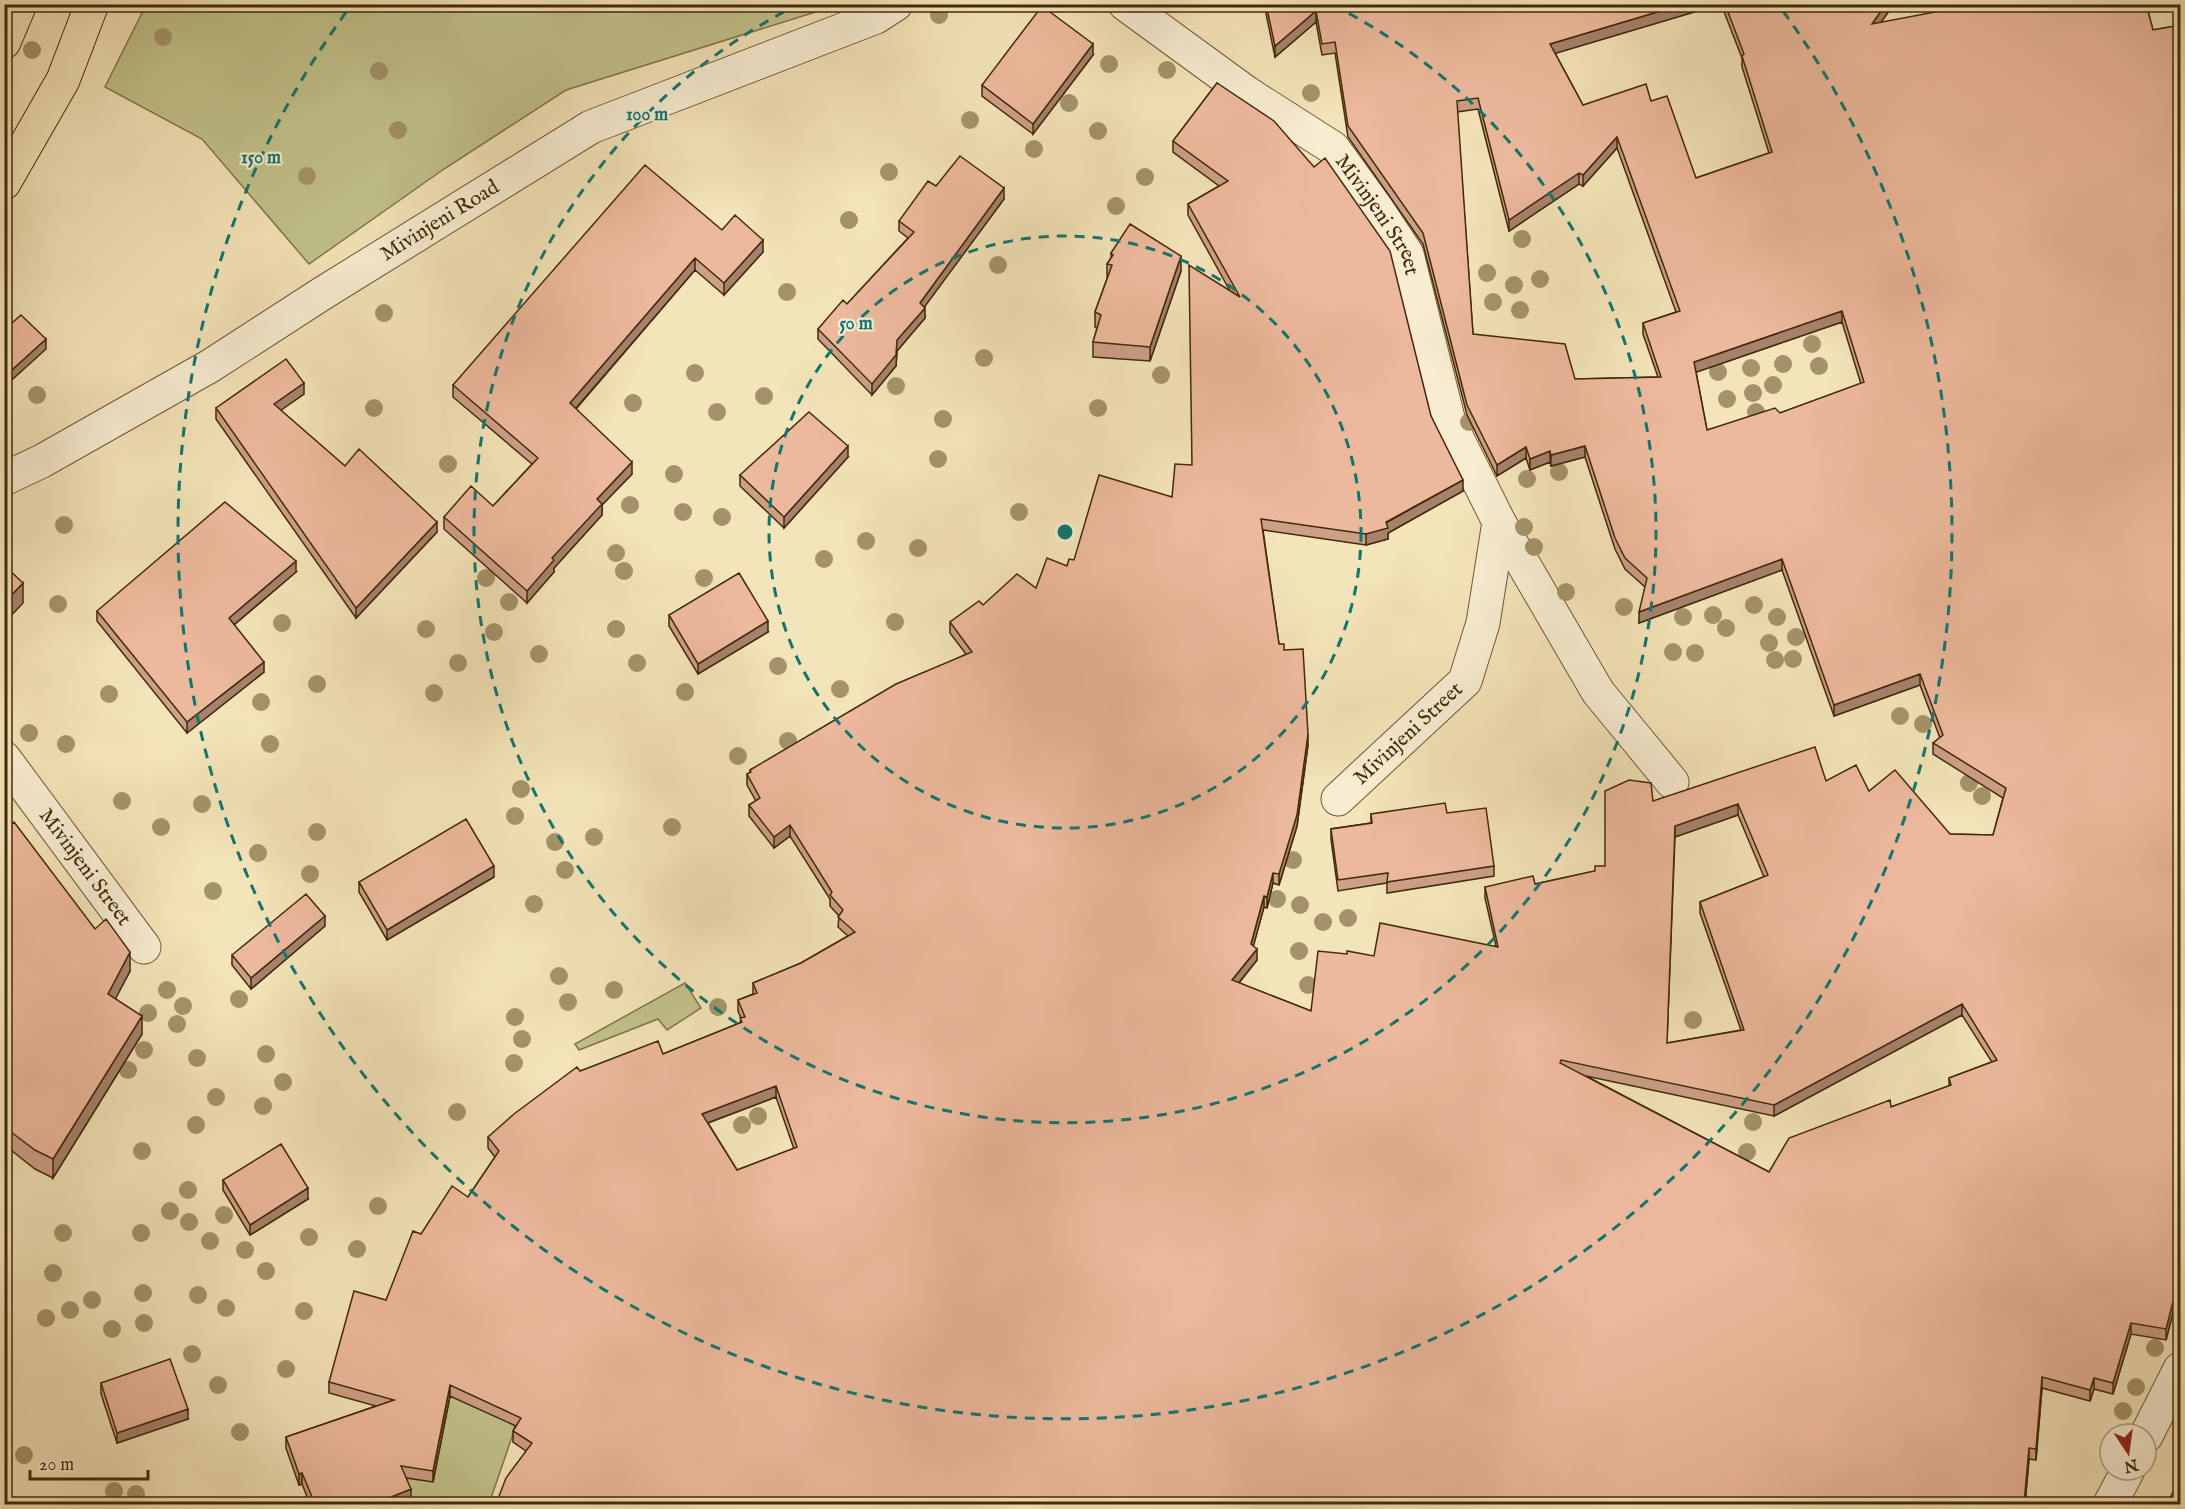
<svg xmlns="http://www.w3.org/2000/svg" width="2185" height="1509" font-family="'IM FELL English',serif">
<rect width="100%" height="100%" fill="#f4e4b9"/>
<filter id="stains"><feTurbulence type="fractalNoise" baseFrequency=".00333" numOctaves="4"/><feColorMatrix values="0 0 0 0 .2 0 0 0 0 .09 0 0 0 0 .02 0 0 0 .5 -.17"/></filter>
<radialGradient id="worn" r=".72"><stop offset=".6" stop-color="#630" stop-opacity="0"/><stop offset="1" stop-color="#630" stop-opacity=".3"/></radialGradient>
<path fill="#c2c28b" stroke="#82764a" stroke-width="1.5" d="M146 5V4L838 5 566 90 444 169 309 264 202 139 105 87Z
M685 983 701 1008 667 1030 658 1019 579 1050 575 1044Z
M455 1379 517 1408 514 1431 489 1504H385Z"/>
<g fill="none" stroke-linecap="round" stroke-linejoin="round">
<g stroke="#6f5834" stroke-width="35">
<g id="minor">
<path id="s1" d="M1125 4 1247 93 1333 148 1378 210 1407 254 1449 422 1499 522 1598 692 1672 782"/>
<path id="s2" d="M4 479 42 461 210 366 323 293 591 127 876 17 896 4"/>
<path id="s3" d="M4 758 144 947"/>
<path id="s4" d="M1338 799 1465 681 1483 623 1499 522"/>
<path d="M2146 1436 2180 1369"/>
<path d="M2110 1504 2128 1470"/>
</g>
</g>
<g stroke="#432a08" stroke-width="35">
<path id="major" d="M4 42 20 4
M4 183 63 80 92 4"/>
</g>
<use href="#minor" stroke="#f8edd2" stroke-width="33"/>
<use href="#major" stroke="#f4e4b9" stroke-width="33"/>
</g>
<g fill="#a4936a">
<circle cx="939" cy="15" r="9"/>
<circle cx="163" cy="37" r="9"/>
<circle cx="32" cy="50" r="9"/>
<circle cx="1109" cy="64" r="9"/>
<circle cx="1167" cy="70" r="9"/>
<circle cx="379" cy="71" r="9"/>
<circle cx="1311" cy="93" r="9"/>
<circle cx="1069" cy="103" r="9"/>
<circle cx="970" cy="120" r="9"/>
<circle cx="398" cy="130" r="9"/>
<circle cx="1098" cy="131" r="9"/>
<circle cx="1034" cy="149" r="9"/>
<circle cx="889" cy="172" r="9"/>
<circle cx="307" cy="176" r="9"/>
<circle cx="1145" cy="177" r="9"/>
<circle cx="1116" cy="206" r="9"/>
<circle cx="849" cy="220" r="9"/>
<circle cx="1522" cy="239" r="9"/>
<circle cx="998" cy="265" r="9"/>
<circle cx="1487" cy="273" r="9"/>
<circle cx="1540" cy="279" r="9"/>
<circle cx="1514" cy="285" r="9"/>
<circle cx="787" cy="292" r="9"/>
<circle cx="1493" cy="302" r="9"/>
<circle cx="1520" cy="310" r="9"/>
<circle cx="384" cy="313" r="9"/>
<circle cx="1812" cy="344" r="9"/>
<circle cx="984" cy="358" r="9"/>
<circle cx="1783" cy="364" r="9"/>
<circle cx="1819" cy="366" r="9"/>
<circle cx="1751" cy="368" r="9"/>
<circle cx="1718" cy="372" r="9"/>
<circle cx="695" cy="373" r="9"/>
<circle cx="1161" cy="375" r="9"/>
<circle cx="1773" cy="385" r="9"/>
<circle cx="896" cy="386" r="9"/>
<circle cx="1753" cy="393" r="9"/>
<circle cx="37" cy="395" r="9"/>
<circle cx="764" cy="396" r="9"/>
<circle cx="1727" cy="399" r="9"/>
<circle cx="633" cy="403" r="9"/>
<circle cx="374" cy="408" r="9"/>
<circle cx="1098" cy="408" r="9"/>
<circle cx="717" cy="412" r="9"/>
<circle cx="1756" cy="412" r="9"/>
<circle cx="943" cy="419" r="9"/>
<circle cx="1469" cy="422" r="9"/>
<circle cx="938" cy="459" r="9"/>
<circle cx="448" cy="464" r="9"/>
<circle cx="1559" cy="472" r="9"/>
<circle cx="674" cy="474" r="9"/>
<circle cx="1527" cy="479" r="9"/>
<circle cx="630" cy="505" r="9"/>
<circle cx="683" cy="512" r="9"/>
<circle cx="1019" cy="512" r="9"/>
<circle cx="722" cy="517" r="9"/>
<circle cx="64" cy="525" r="9"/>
<circle cx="1524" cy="527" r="9"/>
<circle cx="866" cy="541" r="9"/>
<circle cx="1534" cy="547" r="9"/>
<circle cx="918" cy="548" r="9"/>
<circle cx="616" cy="553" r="9"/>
<circle cx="824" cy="559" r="9"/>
<circle cx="624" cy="571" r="9"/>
<circle cx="486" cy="578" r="9"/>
<circle cx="704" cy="578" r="9"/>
<circle cx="1566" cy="592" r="9"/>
<circle cx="509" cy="602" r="9"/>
<circle cx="58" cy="604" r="9"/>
<circle cx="1754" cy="605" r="9"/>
<circle cx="1624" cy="607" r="9"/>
<circle cx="1713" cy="615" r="9"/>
<circle cx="1683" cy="617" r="9"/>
<circle cx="1777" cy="617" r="9"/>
<circle cx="895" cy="622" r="9"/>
<circle cx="282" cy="623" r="9"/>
<circle cx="1726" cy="628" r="9"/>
<circle cx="426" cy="629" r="9"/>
<circle cx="616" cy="629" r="9"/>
<circle cx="494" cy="632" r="9"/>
<circle cx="1796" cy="637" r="9"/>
<circle cx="1769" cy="643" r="9"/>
<circle cx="1673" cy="652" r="9"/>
<circle cx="1695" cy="653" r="9"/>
<circle cx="539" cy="654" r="9"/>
<circle cx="1793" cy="659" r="9"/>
<circle cx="1775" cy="660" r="9"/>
<circle cx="458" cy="663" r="9"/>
<circle cx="637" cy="663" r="9"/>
<circle cx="778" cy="666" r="9"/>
<circle cx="317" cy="684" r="9"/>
<circle cx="840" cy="689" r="9"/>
<circle cx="685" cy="692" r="9"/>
<circle cx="434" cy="693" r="9"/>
<circle cx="109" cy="694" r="9"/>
<circle cx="261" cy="702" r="9"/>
<circle cx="1900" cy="716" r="9"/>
<circle cx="1923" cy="724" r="9"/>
<circle cx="29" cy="733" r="9"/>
<circle cx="788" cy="741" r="9"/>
<circle cx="66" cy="744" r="9"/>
<circle cx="270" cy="744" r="9"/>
<circle cx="738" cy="756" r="9"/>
<circle cx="1969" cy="783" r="9"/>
<circle cx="521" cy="789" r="9"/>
<circle cx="1982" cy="796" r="9"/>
<circle cx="122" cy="801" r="9"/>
<circle cx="202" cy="804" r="9"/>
<circle cx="515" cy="816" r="9"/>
<circle cx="161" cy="827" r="9"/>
<circle cx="672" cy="827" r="9"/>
<circle cx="317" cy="832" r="9"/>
<circle cx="594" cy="837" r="9"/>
<circle cx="555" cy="842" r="9"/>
<circle cx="258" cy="853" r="9"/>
<circle cx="1293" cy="860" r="9"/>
<circle cx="565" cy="870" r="9"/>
<circle cx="310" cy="874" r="9"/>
<circle cx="213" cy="891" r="9"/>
<circle cx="1277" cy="899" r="9"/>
<circle cx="534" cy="904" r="9"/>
<circle cx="1300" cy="905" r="9"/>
<circle cx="1348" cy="918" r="9"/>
<circle cx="1323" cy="922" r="9"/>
<circle cx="1299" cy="951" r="9"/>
<circle cx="559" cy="976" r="9"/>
<circle cx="1308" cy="985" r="9"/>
<circle cx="167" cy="990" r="9"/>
<circle cx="614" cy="990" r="9"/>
<circle cx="239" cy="999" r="9"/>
<circle cx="568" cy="1002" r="9"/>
<circle cx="183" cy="1006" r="9"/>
<circle cx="718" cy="1007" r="9"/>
<circle cx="148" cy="1013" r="9"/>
<circle cx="515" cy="1017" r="9"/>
<circle cx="1693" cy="1020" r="9"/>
<circle cx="177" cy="1024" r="9"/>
<circle cx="522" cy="1039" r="9"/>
<circle cx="144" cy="1050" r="9"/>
<circle cx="266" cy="1054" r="9"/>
<circle cx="197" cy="1058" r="9"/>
<circle cx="514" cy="1063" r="9"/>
<circle cx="128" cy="1070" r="9"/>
<circle cx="283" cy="1082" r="9"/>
<circle cx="216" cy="1097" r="9"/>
<circle cx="263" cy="1106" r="9"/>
<circle cx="457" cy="1112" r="9"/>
<circle cx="758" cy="1116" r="9"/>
<circle cx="1753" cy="1122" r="9"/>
<circle cx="196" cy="1125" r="9"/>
<circle cx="742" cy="1125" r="9"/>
<circle cx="142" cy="1151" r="9"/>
<circle cx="1747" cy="1152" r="9"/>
<circle cx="188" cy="1190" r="9"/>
<circle cx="378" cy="1206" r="9"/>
<circle cx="170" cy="1211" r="9"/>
<circle cx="224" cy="1215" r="9"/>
<circle cx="189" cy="1222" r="9"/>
<circle cx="63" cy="1233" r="9"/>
<circle cx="141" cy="1233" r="9"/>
<circle cx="309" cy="1237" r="9"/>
<circle cx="210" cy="1241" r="9"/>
<circle cx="357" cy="1249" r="9"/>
<circle cx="245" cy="1250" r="9"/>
<circle cx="266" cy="1271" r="9"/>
<circle cx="53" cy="1273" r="9"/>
<circle cx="143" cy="1293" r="9"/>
<circle cx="198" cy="1295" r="9"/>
<circle cx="92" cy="1300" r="9"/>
<circle cx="226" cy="1308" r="9"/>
<circle cx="70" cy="1310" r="9"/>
<circle cx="304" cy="1311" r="9"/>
<circle cx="46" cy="1318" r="9"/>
<circle cx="144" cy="1323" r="9"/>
<circle cx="112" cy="1329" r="9"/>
<circle cx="2155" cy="1348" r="9"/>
<circle cx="192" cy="1354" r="9"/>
<circle cx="286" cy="1369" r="9"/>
<circle cx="218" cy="1385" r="9"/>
<circle cx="2136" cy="1387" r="9"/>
<circle cx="2123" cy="1411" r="9"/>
<circle cx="240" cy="1432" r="9"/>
<circle cx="24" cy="1455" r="9"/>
<circle cx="114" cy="1491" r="9"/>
<circle cx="136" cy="1494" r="9"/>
</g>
<path fill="#cc9f87" stroke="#432a08" stroke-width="1.5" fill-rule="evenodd" d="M1159 4H1170L1164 9Z
M1264 4H1721L1555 53 1583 105 1651 101 1696 178 1769 153 1742 67V58L1721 4H1894L1881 22 2147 8 2153 30 2181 25V1312L2174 1309 2166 1340 2131 1334 2113 1394 2094 1389 2090 1401 2042 1388 2036 1460 2029 1459 2025 1504H496L526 1451 513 1442V1431L516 1426 450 1396 433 1482 406 1478 411 1500 400 1504H310L302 1484 299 1485 286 1448V1437L376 1406 329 1393V1382L386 1300 421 1234 468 1197 495 1157 488 1148V1137L580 1071 663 1054 740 1023 741 1018 738 1011V1000L753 994V983L801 963 848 936 838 927 839 916 830 906V899L790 836 774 848 749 816V805L756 801 747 785V774L750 773V770L966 654 950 633V622L983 605 1036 588 1074 560 1172 497 1192 465 1230 291 1188 215V204L1219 186 1173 152V141L1217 83 1431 416 1463 491 1388 533V539L1366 545 1263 530 1279 644 1284 650 1308 745 1297 826 1279 885 1273 883 1267 908 1264 907 1253 946 1257 960 1239 983 1311 1011 1374 956 1496 946 1485 898V887L1535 884 1595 871 1605 866 1653 801 1826 781 1869 791 1950 834 1993 835 2003 798 1933 754V743L1940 738 1920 685 1834 716 1782 570 1639 623 1645 587 1625 569 1615 549 1585 457 1551 466 1550 462 1530 470 1526 458 1497 476 1467 415 1423 244 1348 137 1335 53 1322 55 1316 22 1275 57ZM1478 109 1509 231 1579 184 1583 186 1617 148 1676 312 1643 323V334L1658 377 1575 379 1473 334 1457 112ZM1842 322 1861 384 1780 413 1707 430 1696 372ZM1738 815 1764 877 1700 902V913L1741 1030 1667 1043 1675 837ZM1962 1015 1992 1062 1949 1078V1086L1891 1107 1769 1172 1586 1076 1774 1116ZM776 1097 794 1149 737 1170 708 1123Z
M1093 55 1033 134 982 96V85Z
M936 186 1004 199 924 307 925 318 897 351 896 366 872 395 818 339V329L847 304 908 238 899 231V221Z
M722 230 763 252 724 295 695 270 576 409 632 474 602 505V515L554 568V572L527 603 444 529V517L493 506 532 464 453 397V385Z
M1111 253 1181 271 1150 361 1093 357V342L1097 328 1095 327V312L1107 279V264L1111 258Z
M304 394 280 410 345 466 437 532 356 618 216 419V408Z
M848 457 784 528 740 486V475Z
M296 572 234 625 264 672 187 733 97 621V611Z
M669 615 768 632 698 674 669 626Z
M1447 813 1494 866V876L1387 893V883L1338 891 1331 839V829L1371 823V814Z
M4 828 95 929 130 971 115 999 142 1034 53 1178 35 1169 7 1147Z
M494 877 387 940 359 892V882Z
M325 926 251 989 232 965V955Z
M223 1180 308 1199 250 1235 223 1190Z
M101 1383 188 1419 117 1443 101 1394Z"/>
<path fill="#a6826e" stroke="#432a08" stroke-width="1.5" d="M1164 4H1170L1164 9Z
M1684 4H1721L1550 55V44Z
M1886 4H1894L1872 35V24Z
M2145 4H2158L2145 9Z
M1316 11V22L1275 57V46Z
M1093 44V55L1033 134V124Z
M1617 137V148L1583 186V175Z
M1579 173V184L1509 231V220Z
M1004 188V199L920 313V303Z
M763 240V252L724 295V283Z
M1181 256V271L1150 361V347Z
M695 258V270L570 415V403Z
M925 308V318L897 351 896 366 872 395V384L897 340Z
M1842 311V322L1694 373V362Z
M46 339V349L4 387V377Z
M304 383V394L274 415V404Z
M848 446V457L784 528V517Z
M1585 446V457L1551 466V455Z
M1526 447V458L1497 476V465Z
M1550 451V462L1530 470V459Z
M632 462V474L602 505V515L554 568V572L527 603V591L597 499Z
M1463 480V491L1388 533V539L1366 545V534Z
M437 522V532L356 618V608Z
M1782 559V570L1639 623V612Z
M296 561V572L229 629V618Z
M23 583V603L4 623V603Z
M768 621V632L698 674V664Z
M264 662V672L187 733V722Z
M1920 674V685L1834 716V705Z
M1308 734V745L1297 826 1279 885V874Z
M1738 804V815L1675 837V826Z
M790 825V836L774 848V837Z
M494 866V877L387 940V930Z
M1273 873V883L1267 908V897Z
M1264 896V907L1251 955V944Z
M325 916V926L251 989V978Z
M1257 949V960L1232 991V980Z
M130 952V971L108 1013V994Z
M1962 1004V1015L1774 1116V1105Z
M142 1016V1034L53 1178V1159Z
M776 1086V1097L702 1125V1114Z
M7 1129V1147L4 1153V1134Z
M308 1188V1199L250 1235V1225Z
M2174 1298V1309L2166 1340V1329Z
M2131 1323V1334L2113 1394V1383Z
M2042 1377V1388L2036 1460V1449Z
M2094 1378V1389L2090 1401V1390Z
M450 1385V1396L433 1482V1471Z
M188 1409V1419L117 1443V1433Z
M2029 1448V1459L2025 1504H2024Z
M302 1473V1484L299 1485V1474Z
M411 1489V1500L400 1504H381V1501Z
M1243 1498V1504H1231Z"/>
<path fill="#edb99d" stroke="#432a08" stroke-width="1.5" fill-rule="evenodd" d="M1266 4H1684L1550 44 1583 105 1646 84 1651 101 1667 96 1696 178 1772 152 1742 56 1744 54 1725 4H1886L1872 24 1977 4H2146L2153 30 2181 25V1301L2174 1298 2166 1329 2131 1323 2113 1383 2094 1378 2090 1390 2042 1377 2036 1449 2029 1448 2024 1504H1248L1243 1498 1231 1504H496L506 1478 532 1443 513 1431 521 1418 450 1385 433 1471 401 1466 411 1489 381 1501 383 1504H315L302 1473 299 1474 286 1437 394 1400 329 1382 354 1291 386 1300 413 1231 421 1234 452 1186 468 1197 499 1151 488 1137 514 1114 577 1067 580 1071 658 1041 663 1054 742 1022 740 1018 745 1017 738 1000 757 993 753 983 801 963 855 932 838 917 843 910 830 895 832 892 790 825 774 837 749 805 760 798 747 774 751 772 750 770 896 684 972 652 950 622 979 601 983 605 1017 574 1036 588 1047 558 1067 566 1069 559 1074 560 1099 475 1172 497 1175 464 1192 465 1189 265 1240 297 1188 204 1228 181 1173 141 1217 83 1274 121 1314 167 1325 158 1390 251 1431 416 1463 480 1386 522 1388 528 1366 534 1261 519 1279 644H1284V650L1303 649 1308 734 1297 815 1279 874 1273 873 1267 897 1264 896 1251 944 1257 949 1232 980 1311 1011 1318 951 1347 954V951L1374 956 1380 923 1498 947 1485 887 1533 876 1535 884 1595 871V866H1605V791L1629 780 1651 783 1653 801 1815 747 1826 781 1856 765 1869 791 1895 770 1950 834 1993 835 2006 788 1933 743 1943 735 1920 674 1834 705 1782 559 1639 612 1647 578 1625 558 1615 538 1585 446 1551 455 1550 451 1530 459 1526 447 1497 465 1467 405 1423 233 1348 126 1335 42 1322 44 1316 11 1275 46ZM1478 98 1509 220 1579 173 1583 175 1617 137 1680 311 1643 323 1661 377 1575 379 1565 344 1473 334 1457 101ZM1842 311 1864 382 1780 413 1775 408 1707 430 1694 362ZM1738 804 1768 875 1700 902 1744 1030 1667 1043 1675 826ZM1962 1004 1997 1060 1949 1078 1951 1085 1891 1107 1890 1100 1789 1138 1769 1172 1560 1063 1561 1060 1774 1105ZM776 1086 797 1147 737 1170 702 1114Z
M1042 6 1093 44 1033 124 982 85Z
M960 156 1004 188 920 303 925 308 897 340 896 355 872 384 818 329 843 300 847 304 914 232 899 221 928 181 936 186Z
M645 165 722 230 735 215 763 240 724 283 695 258 570 403 632 462 597 499 602 504 552 558 554 560 527 591 444 517 471 486 493 506 538 458 453 385Z
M1130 224 1181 256 1150 347 1093 342 1101 315 1095 312 1112 265 1107 264 1113 255 1111 253Z
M21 315 46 339 4 377V330Z
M286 359 304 383 274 404 345 466 359 449 437 522 356 608 216 408Z
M809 412 848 446 784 517 740 475Z
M225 502 296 561 229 618 264 662 187 722 97 611Z
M4 565 23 583 4 603Z
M739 573 768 621 698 664 669 615Z
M1445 803 1447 813 1486 808 1494 866 1387 882 1388 873 1338 880 1331 829 1372 823 1371 814Z
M466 819 494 866 387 930 359 882Z
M14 822 95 929 106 919 130 952 108 994 142 1016 53 1159 35 1150 7 1129 4 1134V828Z
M306 894 325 916 251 978 232 955Z
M281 1144 308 1188 250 1225 223 1180Z
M170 1359 188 1409 117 1433 101 1383Z
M2181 1476V1504H2167Z"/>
<g fill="none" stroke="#0f766e" stroke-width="3" stroke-dasharray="10 8">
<circle cx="1065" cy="532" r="296"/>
<path d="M1333 5A591 591 0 1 1 797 5"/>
<path d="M1783 11A887 887 0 1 1 347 11"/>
</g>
<g text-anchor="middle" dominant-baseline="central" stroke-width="4.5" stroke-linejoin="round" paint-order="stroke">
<g font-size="21" fill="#432a08" stroke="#f8edd2">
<text stroke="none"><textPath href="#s1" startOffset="334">Mivinjeni Street</textPath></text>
<text stroke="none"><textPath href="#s2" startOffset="507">Mivinjeni Road</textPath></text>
<text stroke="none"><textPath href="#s4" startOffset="96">Mivinjeni Street</textPath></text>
<text stroke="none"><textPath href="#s3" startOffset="136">Mivinjeni Street</textPath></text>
</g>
</g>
<circle cx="1065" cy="532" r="9" fill="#0f766e" stroke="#f8edd2" stroke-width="3"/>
<g font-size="18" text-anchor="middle" font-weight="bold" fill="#0f766e" stroke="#f8edd2" stroke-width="4.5" stroke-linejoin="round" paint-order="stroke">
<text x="647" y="120">100 m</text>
<text x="261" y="163">150 m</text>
<text x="856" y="329">50 m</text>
</g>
<rect width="2185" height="1509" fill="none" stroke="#f4e4b9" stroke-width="24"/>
<rect x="6" y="6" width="2173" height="1497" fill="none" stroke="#432a08" stroke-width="3"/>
<rect x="12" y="12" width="2161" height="1485" fill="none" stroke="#432a08" stroke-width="1.5"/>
<g transform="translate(2128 1452) rotate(167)"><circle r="28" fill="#f8edd2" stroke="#b09f81" stroke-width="1.5"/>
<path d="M0-4.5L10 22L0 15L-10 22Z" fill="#8f2418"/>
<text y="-9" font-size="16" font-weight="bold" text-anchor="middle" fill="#432a08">N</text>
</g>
<path d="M30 1470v9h118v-9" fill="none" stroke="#432a08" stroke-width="3"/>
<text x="39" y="1470" font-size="18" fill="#432a08" stroke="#f8edd2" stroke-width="4.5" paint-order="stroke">20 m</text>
<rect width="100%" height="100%" filter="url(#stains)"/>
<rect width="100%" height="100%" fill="url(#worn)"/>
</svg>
